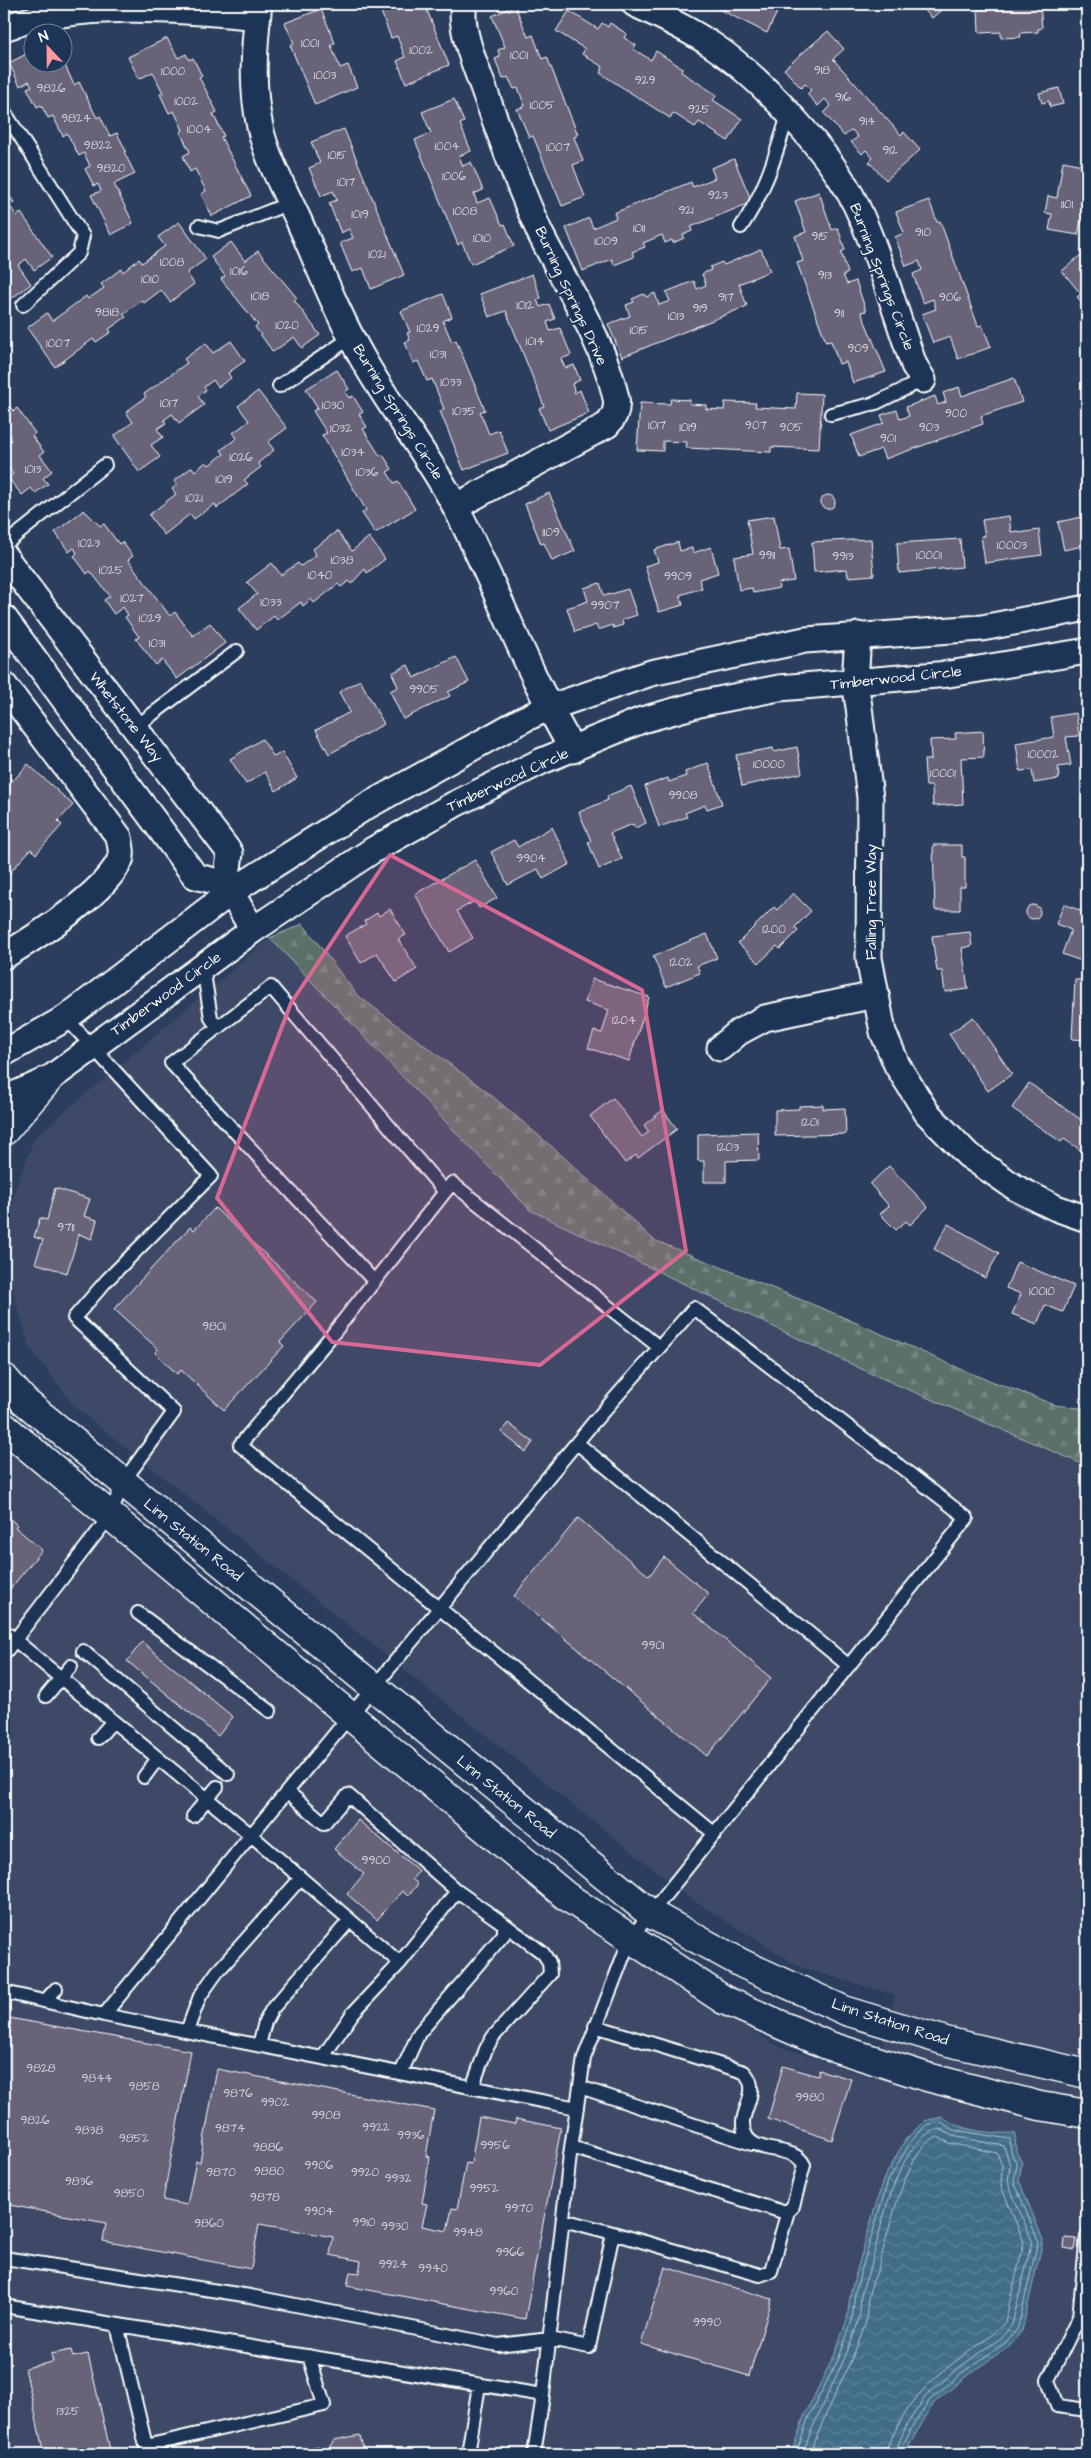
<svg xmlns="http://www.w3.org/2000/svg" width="1091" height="2458" font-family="'Architects Daughter',sans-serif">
<defs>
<pattern id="forest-firs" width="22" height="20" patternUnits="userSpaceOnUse" patternTransform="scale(1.25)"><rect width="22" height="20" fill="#5b6f6b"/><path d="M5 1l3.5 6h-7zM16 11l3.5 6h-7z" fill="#748581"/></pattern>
<pattern id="water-waves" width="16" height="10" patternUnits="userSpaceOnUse" patternTransform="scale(1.25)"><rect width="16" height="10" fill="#426d89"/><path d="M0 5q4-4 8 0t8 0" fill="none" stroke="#5e839b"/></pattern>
</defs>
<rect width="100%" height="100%" fill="#2c3e5e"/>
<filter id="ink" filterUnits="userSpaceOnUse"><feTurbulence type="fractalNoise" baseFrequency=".02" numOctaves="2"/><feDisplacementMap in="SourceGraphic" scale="10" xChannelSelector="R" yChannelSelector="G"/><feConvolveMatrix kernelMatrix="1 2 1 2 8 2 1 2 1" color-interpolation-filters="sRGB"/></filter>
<g filter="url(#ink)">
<path fill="#3e4966" d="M270 938 530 1210 872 1374 1087 1466V2454H4V1446L608 1944 776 2045 874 2078 895 1995 800 1967 691 1899 75 1407 30 1348 12 1289 4 1222 34 1138Z"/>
<path fill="url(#forest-firs)" stroke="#adb7b5" d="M303 924 357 995 486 1091 557 1151 654 1240 836 1314 970 1373 1055 1405 1087 1409V1466L872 1374 530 1210 270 938Z"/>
<path fill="url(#water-waves)" stroke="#8ea7b8" d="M942 2117C962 2131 991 2134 1015 2133L1016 2151 1022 2163 1019 2180 1043 2240 1022 2331 1009 2346 964 2378 934 2403 904 2454H791L805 2414 834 2356 847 2319 851 2290 883 2180 905 2140 924 2121Z"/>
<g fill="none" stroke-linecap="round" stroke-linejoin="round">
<path stroke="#b3c5d0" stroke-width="1" d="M796 2454 809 2416 839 2358 852 2321 855 2292 888 2181 910 2143 926 2125 941 2122 953 2130 1010 2139 1011 2152 1017 2164 1014 2181 1038 2241 1018 2328 1005 2343 960 2374 930 2400 912 2427 900 2454
M803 2454C817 2409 843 2370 857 2325 861 2315 860 2305 861 2295 863 2285 868 2275 871 2266 880 2231 898 2136 940 2129L952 2136 1004 2146 1010 2165 1008 2183 1032 2241 1012 2325 1001 2338 957 2369 926 2396 907 2424 894 2454
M811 2454C824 2410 849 2371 864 2328 868 2317 866 2305 869 2294 871 2285 875 2277 878 2269 886 2242 907 2142 938 2137L949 2143 997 2153 1002 2166 1001 2186 1024 2242 1005 2322C993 2336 978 2345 963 2356 936 2375 913 2396 898 2426 893 2435 887 2444 886 2454"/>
</g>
<path fill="#696479" stroke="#fff" d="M378 4 425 5 449 65 406 83 397 61 405 57 397 36 391 38Z
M709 4H781L767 33Z
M919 4H948L932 18Z
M1000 4H1040L1042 28 1038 29V32L1020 33 1021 37 1001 38V32L979 33 978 9 1000 8Z
M515 6 528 37 533 35 542 59 547 57 578 135 574 137 583 161 573 165 585 197 562 206 533 136 529 137 517 109 525 106 518 88 514 89 508 77 503 79 495 59 500 57 498 50 505 47 492 16Z
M321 9 335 43 331 45 340 68 348 65 357 87 315 105 290 45 294 43 285 23Z
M569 11 598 29 602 23 608 27 610 23 627 34 624 38 636 45 633 49 651 60 656 51 682 68 681 72 717 95 713 100 742 119 728 141 699 122 695 127 673 113 670 118 600 73 603 67 582 54 585 49 556 31Z
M828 31 844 49 833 59 901 135 904 132 920 150 886 180 869 162 873 158 866 150 862 154 851 142 858 137 852 130 844 136 824 113 831 106 825 99 818 106 807 94 811 90 805 84 801 88 784 69Z
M167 38 178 58 186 54 189 60 193 58 202 76 199 77 217 112 213 114 224 136 221 137 251 196 212 216 201 194 206 191 195 169 190 172 183 156 190 152 180 132 183 130 174 111 169 113 160 94 163 93 153 72 139 79 128 57Z
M32 51V62L63 61 74 85 79 82 97 118 100 116 110 136 117 133 126 151 124 152 135 174 114 184 133 223 111 235 91 195 101 191 98 184 94 186 85 169 90 166 84 153 79 156 67 133 63 136 53 116 48 118 41 105 37 107 27 88 32 86 29 81 20 86 9 63Z
M1059 88 1063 104 1050 107 1049 101 1042 103 1039 93Z
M454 99 464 122 460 124 471 151 459 156 463 166 471 162 483 190 474 194 477 203 490 198 502 225 505 224 514 246 471 264 462 242 458 245 415 140 431 133 422 112Z
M344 129 404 275 371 289 363 268 352 272 340 243 353 238 349 229 341 233 329 203 337 200 333 191 321 196 309 168 320 163 311 142Z
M734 159 752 202 691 227 692 231 683 235 684 238 673 243 672 240 665 243 662 235 643 243 645 247 632 252 634 257 614 265 612 259 583 271 566 228 589 218 593 228 616 218 614 213 691 182 693 187 715 178 711 168Z
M1063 161 1087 166 1084 190H1087V210L1085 222 1081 221 1078 235 1049 230 1052 214 1045 213 1048 196 1057 198Z
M4 182 8 187 4 189 14 202 9 205 17 216 21 213 52 257 34 270 26 259 18 265 31 284 4 304Z
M819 192 832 230 838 228 845 250 841 252 848 273 843 275 847 284 856 281 866 311 861 312 886 372 853 383 846 362 839 364 831 341 826 342 797 263 803 261 795 236 806 232 795 201Z
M929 200 937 222 940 221 978 326 982 325 991 347 958 359 950 337 933 343 922 314 936 309 933 299 923 303 913 274 922 270 919 261 906 266 895 237 904 233 896 212Z
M179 222 206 259 187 273 194 284 170 302 161 290 144 303 142 300 123 314 126 317 109 329 111 332 96 342 93 339 55 367 27 328 47 313 52 321 86 296 88 299 104 288 101 284 121 269 123 272 139 259 142 263 165 246 158 237Z
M231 242 245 261 258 251 297 298 294 300 320 335 302 348 294 337 273 352 255 327 258 325 221 279 225 276 211 257Z
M761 249 770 271 739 284 747 306 622 357 608 324 630 316 626 305 634 302 632 299 644 294 646 297 655 293 659 305 670 301 666 292 694 281 697 289 706 285 702 274 711 270 710 267 722 262 724 265Z
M1083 253 1087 259V308L1077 297 1081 294 1062 271Z
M532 274 541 298 537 300 540 307 549 304 555 319 547 322 550 331 560 328 571 355 561 359 565 368 574 365 580 380 572 384 575 393 580 390 589 413 548 430 539 408 544 406 506 311 489 317 480 294Z
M443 294 452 317 443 321 452 342 456 340 485 410 480 412 489 434 499 430 508 453 464 470 440 411 444 409 432 379 427 381 418 361 413 363 405 342 410 340 407 333 410 332 401 311Z
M231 341 245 361 228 373 231 378 218 387 213 380 204 387 206 390 198 396 204 405 179 423 172 414 164 420 166 423 157 429 163 437 151 445 160 457 139 472 114 436 133 422 126 412 146 397 144 394 187 363 184 359 206 343 213 353Z
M337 370 349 389 345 392 349 398 353 396 363 412 359 414 367 427 363 429 380 456 383 455 392 469 387 472 394 483 398 481 415 509 375 533 362 513 366 510 322 435 327 433 313 411 318 408 306 389Z
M1014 378 1022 402 981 416 983 424 885 459 881 449 859 457 851 435 884 423 881 415 897 410 900 419 909 416 906 407 935 396 938 405 946 402 943 393 959 387 962 396Z
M258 391 287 428 268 442 274 450 258 463 261 467 244 480 248 484 217 508 215 504 194 519 190 514 164 535 149 515 176 494 172 489 177 485 174 481 192 467 195 471 206 462 209 465 224 454 221 450 237 438 233 433 249 421 238 406Z
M797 393 822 394 819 449 771 447V452L686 448 687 442 663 441V451L637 450 640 403 670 404 671 399 690 400V404L706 405V409L724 410 725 402 756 403 755 407 796 409Z
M4 399 13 411 17 408 35 433 32 436 44 452 40 455 52 471 43 478 48 484 35 493 31 488 22 495 8 478 13 474 4 462Z
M549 493 575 551 552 561 544 543 541 544 525 504Z
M821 502a7 7 0 1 1 14 0a7 7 0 1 1-14 0Z
M84 510 100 526 104 524 119 544 122 542 133 556 128 560 170 616 175 612 193 636 210 623 225 643 177 679 162 660 156 665 136 639 139 637 125 617 128 615 123 607 114 614 104 600 110 596 90 571 87 574 74 556 77 553 74 548 69 552 55 532Z
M774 516 780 550 789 549 794 581 778 583 779 588 753 593 752 588 739 590 734 557 753 554 747 520Z
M1009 516 1011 532 1018 531 1019 533 1039 530 1042 555 985 563 981 536H985L982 520Z
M1087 516V545L1064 550 1058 522Z
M337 531 352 551 369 537 385 559 367 573 365 569 351 584 349 581 341 587 338 584 314 603 311 599 303 606 301 602 277 620 274 616 256 630 239 608 257 594 247 582 272 563 281 575 298 563 301 566 316 555 313 549Z
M871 539 874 575 848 577 847 569 814 572 812 542Z
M960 539 962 567 899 573 897 543Z
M678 542 680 551 692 548 693 553 711 547 718 573 699 579 702 588 680 595 683 605 659 612 645 566 658 562 654 550Z
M600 583 604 596 628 589 637 615 622 620 623 625 613 628V625L598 630 596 625 575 632 567 608 588 601 584 588Z
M456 657 469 682 448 692 450 696 403 719 390 691 398 687 392 673 408 665 414 678Z
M360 680 384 724 329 754 316 730 350 712 339 692Z
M1076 713 1079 736 1066 737 1071 765 1058 767 1059 779 1034 783 1032 770 1020 771 1016 743 1054 737 1051 717Z
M983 731 984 757 961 758 963 804 933 806 932 786H926L924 760H931L930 740 956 739 955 733Z
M262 739 274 757 282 752 297 778 276 791 265 772 246 784 230 759Z
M797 747 802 773 742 786 736 755 773 748 774 752Z
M708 763 722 804 707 809 705 805 685 813 687 817 659 827 645 786 668 778 669 782 686 776 685 772Z
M28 764 73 805 58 821 62 825 36 854 31 849 4 879V782L9 777 13 781Z
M631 786 646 823 635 828 633 824 610 833 622 859 599 869 588 842 591 841 579 812 608 800 607 796Z
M552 827 570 864 543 879 538 869 508 885 491 852 514 840 518 847Z
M933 845H962V857H965V887H960V910H935Z
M475 860 497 898 479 908 475 901 457 911 473 938 449 952 415 894Z
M793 893 811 911 795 927 798 931 780 949 777 946 759 963 738 943 774 907 777 910Z
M1087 896V963L1062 954 1071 930 1056 924 1064 904 1081 911Z
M1026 912a7 7 0 1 1 14 0a7 7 0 1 1-14 0Z
M390 909 406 935 398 939 417 969 396 982 377 953 361 963 345 936 366 924 364 921 377 913 379 916Z
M970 932 972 946 962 948 968 989 945 992 942 971H937L932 936Z
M707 934 717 958 697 966 700 973 666 987 653 956Z
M592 979 649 997 629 1061 588 1048 594 1031 602 1033 609 1010 585 1002Z
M1075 980H1087V1040L1072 1039Z
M973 1017 1012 1074 988 1091 949 1034Z
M1029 1083 1087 1124V1144L1082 1151 1064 1139 1061 1142 1012 1108Z
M613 1098 642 1137 649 1132 644 1125 663 1110 677 1129 638 1158 636 1155 625 1163 590 1116Z
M823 1105V1109L845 1108 846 1134 775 1136V1110L799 1109V1106Z
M758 1132 759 1160 726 1161V1182H704V1161H698V1134Z
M889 1166 928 1207 910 1225 906 1221 896 1230 880 1214 889 1206 870 1184Z
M55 1188 90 1199 84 1216 97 1220 92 1239 79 1234 67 1273 35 1263 43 1240 34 1237 40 1218 47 1220Z
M215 1208 317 1302 280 1342 284 1346 224 1410 181 1370 177 1374 155 1353 158 1349 114 1309 190 1227 194 1230Z
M948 1224 999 1253 985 1278 934 1249Z
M1017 1262 1074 1286 1063 1312 1045 1305 1037 1324 1012 1314 1021 1294 1006 1288Z
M508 1423 533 1442 526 1452 501 1432Z
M4 1513 17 1525 15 1527 42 1550 10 1589 4 1584Z
M578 1518 649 1576 664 1557 709 1594 693 1613 771 1678 707 1756 514 1596Z
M142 1642 233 1717 218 1736 127 1661Z
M358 1820 419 1871 412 1879 418 1884 408 1896 402 1891 377 1920 347 1894 364 1874 334 1849Z
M4 2017 191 2051 163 2200 187 2205 196 2161 200 2162 217 2069 434 2110 426 2156 430 2157 422 2203 427 2204 422 2226 447 2231 452 2208 457 2209 466 2163 471 2164 479 2117 515 2124 516 2119 561 2128 525 2319 347 2286 350 2272 359 2273 361 2261 330 2255 333 2237 259 2224 251 2269 103 2241 106 2223 4 2204Z
M783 2066 818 2076 819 2070 851 2079 832 2140 768 2119Z
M1065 2238 1077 2239 1075 2250 1064 2248Z
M665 2267 772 2299 749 2376 641 2344Z
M71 2350 73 2357 88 2354 111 2454H44L25 2368 53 2362 51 2354Z
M360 2435 364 2454H325L334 2440Z
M318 2446 321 2454H282Z"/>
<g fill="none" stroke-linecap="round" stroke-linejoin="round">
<g stroke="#fff" stroke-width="16">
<path id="service" d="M4 111 83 236 79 253 23 305
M199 226 219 231 290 203
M741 227C766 190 775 157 788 115
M279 386 352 337
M831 414 876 403 923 380
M4 545 105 465
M134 728 237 651
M203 967 211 1018 218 1028
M374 1281 171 1063 271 987 445 1192
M659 1347 452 1183 332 1335 240 1445 715 1834
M577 1443 849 1666
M138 1613 270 1711
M4 1631 251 1835 593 1423 694 1308 967 1518 630 1939 584 2058 570 2155 543 2395
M83 1651 228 1774
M4 1654 110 1516 123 1482 174 1412 74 1318 107 1280 211 1176 66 1018
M46 1696 71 1666
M98 1738 113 1721
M144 1777 158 1758
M193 1816 217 1787
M4 1992 104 2015 577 2108
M45 2001 56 1989
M104 2015 251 1835 400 1963 457 1891 348 1795 324 1823 288 1792
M187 2031 200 1996 217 1972 301 1878
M259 2045 265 2022 272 2009 350 1920
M322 2058 353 2013 400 1963
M401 2073 419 2033 504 1934V1924L457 1891
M580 2087 752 2144
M472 2088 486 2049 493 2037 550 1974 549 1962 543 1953 504 1924
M571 2147 780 2211H788L793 2206 804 2165C795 2145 759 2155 747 2137 732 2115 765 2094 744 2072L595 2026
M613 2233 760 2275 771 2271 788 2211
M1087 2236 1079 2317 1048 2380 1057 2406 1087 2410
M4 2258 250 2296 498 2345 550 2339 589 2347 613 2233 563 2220
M4 2306 543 2395 534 2454
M117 2325 146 2446 324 2405 309 2356
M468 2454 479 2385"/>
</g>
<g stroke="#fff" stroke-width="29">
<path id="minor" d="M259 4C254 45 251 86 260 127 267 159 284 189 298 219 319 266 338 316 364 361 392 410 427 454 454 504 496 585 526 671 573 750
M635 4C661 16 688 29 712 45 760 77 831 153 856 205 880 256 895 312 914 365L923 380
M4 28C78 1 179 9 257 17
M455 507 607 425C614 418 618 409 616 398 603 339 566 286 540 233 518 185 500 134 482 84 474 63 459 26 464 4
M4 556 230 853 226 884 253 930
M4 618 195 876 226 884
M858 635 855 683 859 707 870 798 869 958 883 1032 897 1065 927 1113 968 1155 1016 1188 1056 1208 1087 1219
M4 685 119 837C120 844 123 854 120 860 104 894 36 937 4 956
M720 1048 739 1032 765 1018 875 995
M4 1053 66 1018 231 892 367 806 524 719 548 708 651 673 805 640 982 628 1087 608
M4 1099 48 1080 253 930 373 850 455 804 542 761 642 720 703 703 779 688 949 674 1087 651"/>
</g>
<g stroke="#fff" stroke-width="31">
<path id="tertiary" d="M4 1131 48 1080
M4 1378 24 1401 651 1914 743 1964 846 2011 949 2042 1087 2074
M4 1427 566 1896 724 2000 827 2045 927 2077 1040 2106 1087 2114"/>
</g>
<use href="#service" stroke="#1d3557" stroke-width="12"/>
<use href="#minor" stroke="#1d3557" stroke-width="25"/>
<use href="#tertiary" stroke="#1d3557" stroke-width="28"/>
</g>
</g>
<path fill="#d76994" fill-opacity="0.2" stroke="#d76994" stroke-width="4" stroke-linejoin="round" d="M390 855 642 990 686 1251 540 1365 332 1342 217 1198 291 1003Z"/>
<g text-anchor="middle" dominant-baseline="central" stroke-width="4.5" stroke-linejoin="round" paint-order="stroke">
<g font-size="12" fill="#dad8de">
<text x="310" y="43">1001</text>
<text x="421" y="50">1002</text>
<text x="519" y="55">1001</text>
<text x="822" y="70">918</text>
<text x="173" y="71">1000</text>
<text x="325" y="75">1003</text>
<text x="645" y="80">929</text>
<text x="51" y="88">9826</text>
<text x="843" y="97">916</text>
<text x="186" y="101">1002</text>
<text x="542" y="105">1005</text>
<text x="699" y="109">925</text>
<text x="76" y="118">9824</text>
<text x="867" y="121">914</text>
<text x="199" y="129">1004</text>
<text x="98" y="145">9822</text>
<text x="447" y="146">1004</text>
<text x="558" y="147">1007</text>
<text x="890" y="150">912</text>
<text x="337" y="155">1015</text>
<text x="111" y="168">9820</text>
<text x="454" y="176">1006</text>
<text x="346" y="182">1017</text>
<text x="718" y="195">923</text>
<text x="1067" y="204">1101</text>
<text x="686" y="210">921</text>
<text x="465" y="211">1008</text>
<text x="360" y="214">1019</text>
<text x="639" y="228">1011</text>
<text x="923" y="232">910</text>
<text x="820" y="236">915</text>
<text x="482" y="238">1010</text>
<text x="606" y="241">1009</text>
<text x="377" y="254">1021</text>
<text x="172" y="262">1008</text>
<text x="239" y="271">1016</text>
<text x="825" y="275">913</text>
<text x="150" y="279">1010</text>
<text x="260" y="296">1018</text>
<text x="726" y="297">917</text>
<text x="950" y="297">906</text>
<text x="525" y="305">1012</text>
<text x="700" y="308">919</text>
<text x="107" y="312">9818</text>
<text x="839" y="313">911</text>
<text x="676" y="316">1013</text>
<text x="287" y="325">1020</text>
<text x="428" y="328">1029</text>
<text x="639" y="330">1015</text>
<text x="535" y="341">1014</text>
<text x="58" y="343">1007</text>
<text x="858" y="348">909</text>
<text x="438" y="354">1031</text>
<text x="451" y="382">1033</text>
<text x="169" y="403">1017</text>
<text x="333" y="405">1030</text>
<text x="464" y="411">1035</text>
<text x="956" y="413">900</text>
<text x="657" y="425">1017</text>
<text x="756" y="425">907</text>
<text x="688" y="427">1019</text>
<text x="791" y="427">905</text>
<text x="929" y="427">903</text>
<text x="341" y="428">1032</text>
<text x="888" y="438">901</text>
<text x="353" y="452">1034</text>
<text x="241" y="457">1026</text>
<text x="33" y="469">1013</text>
<text x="367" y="472">1036</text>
<text x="224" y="479">1019</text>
<text x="194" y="498">1021</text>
<text x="551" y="532">1109</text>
<text x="89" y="543">1023</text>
<text x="1012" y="545">10003</text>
<text x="767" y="555">9911</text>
<text x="929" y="555">10001</text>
<text x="843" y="556">9913</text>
<text x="342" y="560">1038</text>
<text x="111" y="570">1025</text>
<text x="320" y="575">1040</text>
<text x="678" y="576">9909</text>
<text x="132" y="598">1027</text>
<text x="271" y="602">1033</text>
<text x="605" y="605">9907</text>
<text x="150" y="618">1029</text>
<text x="157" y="643">1031</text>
<text x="424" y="689">9905</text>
<text x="1043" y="754">10002</text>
<text x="769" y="764">10000</text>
<text x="943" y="773">10001</text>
<text x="683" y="795">9908</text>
<text x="531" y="858">9904</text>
<text x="774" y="929">1200</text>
<text x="681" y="962">1202</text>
<text x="624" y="1020">1204</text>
<text x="810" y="1122">1201</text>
<text x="728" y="1147">1203</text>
<text x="66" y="1227">9711</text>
<text x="1042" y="1291">10010</text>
<text x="214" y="1326">9801</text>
<text x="653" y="1645">9901</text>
<text x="376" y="1860">9900</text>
<text x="41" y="2068">9828</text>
<text x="97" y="2078">9844</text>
<text x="144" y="2086">9858</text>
<text x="238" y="2093">9876</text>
<text x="810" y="2097">9980</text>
<text x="275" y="2102">9902</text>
<text x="326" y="2115">9908</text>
<text x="35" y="2120">9826</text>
<text x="376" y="2127">9922</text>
<text x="230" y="2128">9874</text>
<text x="89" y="2130">9838</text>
<text x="411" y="2135">9936</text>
<text x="134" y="2138">9852</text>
<text x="495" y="2145">9956</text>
<text x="268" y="2147">9886</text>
<text x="319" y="2165">9906</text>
<text x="269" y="2171">9880</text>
<text x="221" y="2172">9870</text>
<text x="365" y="2172">9920</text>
<text x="398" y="2178">9932</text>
<text x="79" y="2181">9836</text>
<text x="484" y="2188">9952</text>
<text x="129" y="2193">9850</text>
<text x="265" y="2197">9878</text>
<text x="519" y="2208">9970</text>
<text x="319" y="2211">9904</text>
<text x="364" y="2222">9910</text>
<text x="209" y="2223">9860</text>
<text x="395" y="2226">9930</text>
<text x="468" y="2232">9948</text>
<text x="510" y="2252">9966</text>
<text x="393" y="2264">9924</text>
<text x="433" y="2268">9940</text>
<text x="504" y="2291">9960</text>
<text x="707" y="2322">9990</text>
<text x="68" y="2411">1325</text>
</g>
<g font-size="15" fill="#fff" stroke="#1d3557">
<text transform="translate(882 277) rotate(69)">Burning Springs Circle</text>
<text transform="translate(571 296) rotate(65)">Burning Springs Drive</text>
<text transform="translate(398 412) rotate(58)">Burning Springs Circle</text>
<text transform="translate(896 678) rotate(-6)">Timberwood Circle</text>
<text transform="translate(126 717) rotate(52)">Whetstone Way</text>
<text transform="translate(508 780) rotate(-25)">Timberwood Circle</text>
<text transform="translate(871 902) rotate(-90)">Falling Tree Way</text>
<text transform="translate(166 994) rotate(-36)">Timberwood Circle</text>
<text transform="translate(193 1540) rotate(39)">Linn Station Road</text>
<text transform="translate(506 1797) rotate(39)">Linn Station Road</text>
<text transform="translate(890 2022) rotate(18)">Linn Station Road</text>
</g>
</g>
<rect width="1091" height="2458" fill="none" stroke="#1d3557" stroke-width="20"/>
<rect x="10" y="10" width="1071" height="2438" fill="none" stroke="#fff" stroke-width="2" filter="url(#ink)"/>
<g transform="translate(48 48) rotate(338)"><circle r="24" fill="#1d3557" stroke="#77869a"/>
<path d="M0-4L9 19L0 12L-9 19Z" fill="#ff9aa2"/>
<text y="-8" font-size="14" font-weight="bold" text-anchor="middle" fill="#ffffff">N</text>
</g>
</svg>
